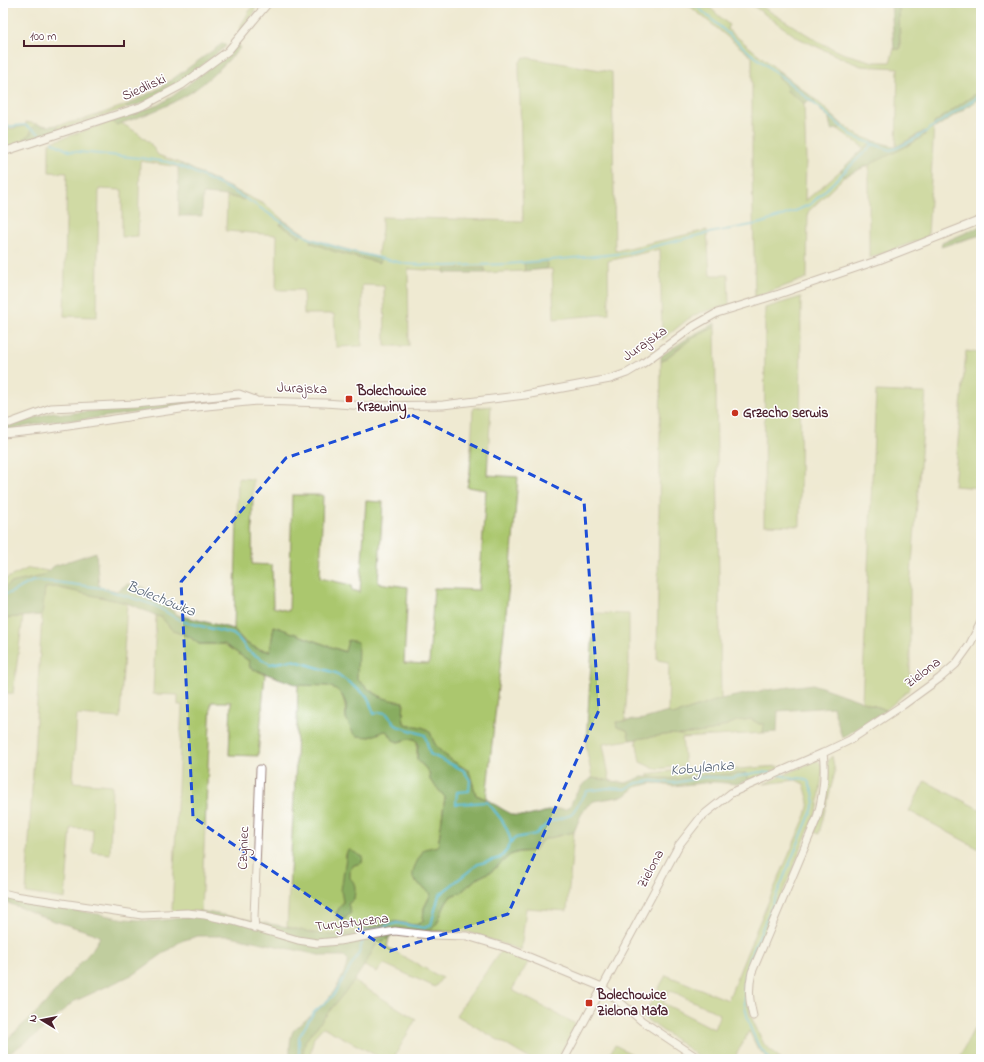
<svg xmlns="http://www.w3.org/2000/svg" width="984" height="1062" font-family="'Indie Flower',sans-serif">
<rect width="100%" height="100%" fill="#fff"/>
<filter id="ink" filterUnits="userSpaceOnUse"><feTurbulence type="fractalNoise" baseFrequency=".025" numOctaves="2"/><feDisplacementMap in="SourceGraphic" scale="8" xChannelSelector="R" yChannelSelector="G"/><feConvolveMatrix kernelMatrix="1 2 1 2 8 2 1 2 1" color-interpolation-filters="sRGB"/></filter>
<filter id="wash" filterUnits="userSpaceOnUse"><feTurbulence type="fractalNoise" baseFrequency=".012" numOctaves="4" result="noise"/><feDisplacementMap in="SourceGraphic" scale="16" xChannelSelector="R" yChannelSelector="G"/><feGaussianBlur stdDeviation="0.9" result="paint"/><feColorMatrix in="noise" values="0 0 0 0 0 0 0 0 0 0 0 0 0 0 0 0 0 1.4 0 .05"/><feComposite in="paint" operator="in"/></filter>
<g filter="url(#wash)">
<rect width="100%" height="100%" fill="#efead2"/>
<path fill="#abc76e" stroke="#7a734c" fill-rule="evenodd" d="M254 3H259L254 10 255 12 241 31 239 29Z
M686 3H705L729 25 727 29 779 71 776 75 786 86 787 91 804 103 806 159 805 201 841 170 844 177 808 212 807 278 755 297 752 170V57Z
M749 3H756L821 43 842 53 874 62H890L894 49H900L899 3H981V90L934 123 928 237 869 258V164L896 151 919 139 924 131 896 147 898 68 861 66 846 60 798 38Z
M524 57 612 72 615 251 707 230 710 275H728L729 305 699 313 688 319 662 340 660 249 608 261 609 314 554 319 552 269H547V261L525 263V271L485 273V268L445 270V273L443 271 408 269 409 346H385L384 286 362 285V346L336 347 334 314H304L303 290H276L277 235 226 231 227 196 244 200 245 195 266 205 283 220 280 225 300 237 302 232 311 239 310 242 333 251 361 259H380L377 258 382 229V217L523 221 519 63Z
M816 100 833 116 829 119 814 104Z
M126 105 127 108 58 130 57 125 82 120Z
M112 121 116 125 121 123 138 133 150 143 158 155 182 164 178 167 140 161 138 236 122 237V190L99 189 97 317 64 316 67 173 49 172V143Z
M26 122 37 124 31 129V133L24 138 25 141 3 148V130L26 126Z
M843 125 859 136 874 141 864 148 838 129Z
M801 297 800 526 764 525 765 308Z
M715 327 721 699 673 715 668 712 669 662 657 660 661 362 691 339Z
M966 351 981 353V488L954 486Z
M876 391 926 393 910 588V689L886 710 862 701Z
M491 406 487 475 518 477 511 566 486 799 476 795 469 771C456 763 443 756 435 744 432 740 432 733 428 730 421 725 411 727 404 723L403 715 404 702 389 701 369 690 357 679 346 652 274 627 270 651C252 649 244 643 234 629L238 478 253 479 252 564 272 565 273 607 289 611 292 495H323L320 578 351 585 352 590 360 592 366 501 383 502 378 583 408 587 404 663 429 664 434 588 479 590 486 490 467 487 470 472 473 408Z
M29 568 49 571 43 576 11 583 3 589V580Z
M55 587 127 603 120 718 77 715 73 782 112 785 110 854 92 852 93 829 71 828 65 899 26 893 42 615 45 588Z
M594 613 629 614V660L625 721 616 722 617 727 627 730 630 740 603 744 610 781 592 778 586 746Z
M156 615 162 618 173 631 190 637 199 644H224L249 661 250 668 265 674 258 756 229 755 231 702H211L201 911 176 912 172 910 182 705H178V695L153 694Z
M23 617 13 694 3 692V619L4 618Z
M298 685C328 685 346 681 346 718L370 737C374 735 381 731 386 731 389 732 392 740 398 742L413 738 417 741V759L429 772 430 780 445 797 438 846 414 881 426 888 431 894 424 908 423 921 419 924 414 925 393 921 348 934 332 935 314 933 287 927 296 762ZM346 854 363 857 362 862 354 865 350 869 348 904 335 915 343 902Z
M751 719 759 724H764L763 733 682 738 685 766 655 769 640 762 636 739 671 734 681 735 712 731 737 721Z
M832 756 835 772 819 834 815 832 821 810 828 761Z
M817 760 823 766 818 808 750 971V1013L753 1021 764 1044 781 1059H768L758 1049 749 1031 734 1059H703L643 1017 666 975 728 1000 757 928 806 815 809 802 804 784 796 780 764 784ZM669 990 720 1014 714 1029 663 1003Z
M779 766V768L749 780 746 773 690 776 678 779 648 777V774L677 770 711 771Z
M925 781 981 810V850L909 811Z
M574 832 567 911 526 908 521 950 468 932 430 931 437 923 446 903 451 896 461 892 476 879 492 871 510 855 519 852 535 851 541 841 546 839Z
M389 938 387 947 442 978 435 987 384 964 377 972 364 966 377 943Z
M502 949 529 961 512 990 576 1024 558 1059H530L456 1015Z
M354 981 416 1019 393 1059H383L323 1027 314 1037 309 1059H302L305 1041Z
M974 1029 981 1032V1059H958Z
M615 1045 641 1059H607Z"/>
<path fill="#88ac61" stroke="#696646" d="M891 3H899L900 49H894Z
M223 43 226 46C195 71 166 98 127 108L126 105 160 88Z
M237 45 241 47C227 62 207 82 190 93 167 107 141 117 116 125L112 121 158 105 173 96 222 58Z
M779 71 816 100 814 104 809 101 804 103 787 91 786 86 776 75Z
M981 90V98L935 128 934 123Z
M833 116 843 125 838 129 831 130 829 119Z
M37 124 48 126 57 125 58 130 25 141 24 138 31 133V130Z
M925 131V135C900 152 871 163 844 177L841 170 864 148 874 141 896 147Z
M182 164 245 195 244 200 227 196 203 194 202 216H179L178 167Z
M283 220 302 232 300 237 280 225Z
M981 226V235L941 247 942 243Z
M311 239 380 259V263L333 251 310 242Z
M547 261V269L525 271 524 263Z
M485 268V273H445V269Z
M715 323V327L691 339 661 362V356L691 336Z
M240 396 244 400 179 407 81 420 52 421 3 431V425H12L53 412 63 414Z
M96 552 99 587 117 591 127 584 144 587 148 598 167 606 178 615 234 629 244 642 260 650 270 651 274 626 345 652 348 640 358 642 357 679C373 694 382 700 404 702L403 715 404 723C412 727 421 725 428 730 432 733 432 740 435 744 443 756 456 763 469 771L476 795 486 799 512 815 528 816 556 809H566L570 806 575 795 584 783 592 778 626 783 642 777 678 779 690 776 747 773 749 780 737 784 714 782 673 786 652 783 636 787 625 796 594 801 587 806 581 815 574 832 545 839 541 841 535 851 519 852 510 855 492 871 476 879 461 892 451 896 446 903 437 923 430 931H413L393 934 389 938 377 943 364 966 354 981 305 1041 302 1059H290C290 1051 289 1039 293 1031 296 1027 307 1019 312 1015 329 1001 343 982 348 960L344 956H323L230 936H198L181 941 136 973 73 1002 43 1030 7 1055 3 1059V1043L39 1010 92 950 100 937 93 933 51 920 3 901V894L18 900 126 919 155 921 191 917 201 911 287 927 314 933 332 935 348 934 393 921 414 925 419 924 423 921 424 908 431 894C426 889 421 886 416 882 407 874 420 857 424 849L438 846 445 797 430 780 429 772 417 759 418 743 415 739H408L398 742 393 740 388 732 385 731 370 737 357 736 353 733 346 718V704L342 695 336 689 328 686 298 685 250 668 249 661 224 644H199L190 637 173 631 162 618 127 603 55 587 45 588 42 615 4 618 3 619V589L11 583 43 576 54 566Z
M813 684 886 710 842 738 833 707 778 711 777 732 763 733 764 724H759L751 719 737 721 712 731 681 735 671 734 630 740 627 730 617 727 616 722 644 719 668 712 673 715 721 699 760 691Z
M350 850 363 857 362 863 354 865 350 870V878C357 884 355 891 354 899L348 904 351 913 342 921H337L335 915 343 902 341 890 347 851Z"/>
<g fill="none" stroke-linecap="round" stroke-linejoin="round">
<path stroke="#59bcd7" stroke-width="2" d="M693 3 749 52 787 81 854 137 890 150 894 149 913 140 981 95
M3 127 25 125 40 134
M52 142 69 151 140 158 168 162 187 169 227 188 253 203 280 221 309 238 342 249 406 264 446 266 508 264 627 253 704 234 762 223 793 212 811 204 873 144
M3 595 10 593 33 581 55 582 102 588 154 605 181 621 233 634 240 640 248 651 270 664 292 660 336 673 367 696 374 714 379 712 386 713 397 726 425 735 430 754 463 770 470 780 469 791 457 792 456 804 487 802C499 816 507 824 511 842
M364 933 397 923 424 928 431 925 439 895 478 864 500 858 507 850 511 842 515 838 536 834 549 822 571 815 587 791 608 788 625 789 637 783 652 781 674 783 704 777 731 778 759 772 772 773
M299 1059V1037L314 1012 333 996 359 953 363 940
M770 1059 759 1047 750 1027 745 1007 744 988 747 965 815 803 813 792 808 781 800 778 794 779 778 774"/>
</g>
</g>
<g filter="url(#ink)">
<g fill="none" stroke-linecap="round" stroke-linejoin="round">
<g stroke="#9c847e" stroke-width="9">
<path id="minor" d="M3 152 143 106 182 85 228 51 268 3
M3 423H10L51 408 135 404 239 394 255 400
M3 434 42 430 187 408 257 401 325 403 366 406 443 405 525 395 610 379 627 373 642 364 694 326 717 313 779 294 879 260 981 220
M3 893 15 896 142 915 187 913 205 915 233 921 298 940 317 943 339 941 395 931 429 935 467 936 507 948 602 987 642 1021 699 1059
M255 928 254 917 260 769
M753 1016C749 999 748 989 752 972L817 818C823 797 826 775 823 753
M564 1059 679 845 701 817 731 793 823 753 850 740 903 705 940 678 956 664 969 646 981 622"/>
</g>
<use href="#minor" stroke="#fff" stroke-width="7"/>
</g>
</g>
<path d="M0 0H984V1062H0ZM412 415 584 501 599 710 508 914 390 951 193 817 181 582 286 458Z" fill="#efead2" fill-opacity=".55" fill-rule="evenodd"/>
<path fill="none" stroke="#1d4ed8" stroke-width="3" stroke-dasharray="8 5" stroke-linejoin="round" d="M412 415 584 501 599 710 508 914 390 951 193 817 181 582 286 458Z"/>
<g fill="#c8321e" stroke="#fff" stroke-width="1.5">
<rect x="345" y="395" width="8" height="8" rx="2"/>
<circle cx="735" cy="413" r="4"/>
<rect x="585" y="999" width="8" height="8" rx="2"/>
</g>
<g text-anchor="middle" dominant-baseline="central" stroke-width="3" stroke-linejoin="round" paint-order="stroke">
<g font-size="14" fill="#4a1f2b" stroke="#fff">
<text transform="translate(144 88) rotate(-24)">Siedliski</text>
<text transform="translate(645 344) rotate(-35)">Jurajska</text>
<text transform="translate(302 389) rotate(2)">Jurajska</text>
<text transform="translate(923 673) rotate(-37)">Zielona</text>
<text transform="translate(244 848) rotate(-88)">Czyniec</text>
<text transform="translate(651 869) rotate(-62)">Zielona</text>
<text transform="translate(352 923) rotate(-7)">Turystyczna</text>
</g>
<g font-size="14" font-weight="bold" fill="#4a1f2b" stroke="#fff" text-anchor="start">
<text x="357" y="391">Bolechowice<tspan x="357" dy="16">Krzewiny</tspan></text>
<text x="743" y="413">Grzecho serwis</text>
<text x="597" y="995">Bolechowice<tspan x="597" dy="16">Zielona Mała</tspan></text>
</g>
<g font-size="15" font-style="italic" fill="#505e70" stroke="#fff">
<text transform="translate(161 599) rotate(22)">Bolechówka</text>
<text transform="translate(702 768) rotate(-5)">Kobylanka</text>
</g>
</g>
<rect width="984" height="1062" fill="none" stroke="#fff" stroke-width="16"/>
<g transform="translate(42 1020) rotate(280)" stroke="#ffffff" stroke-width="3" paint-order="stroke">
<path d="M0-3L7 15L0 10L-7 15Z" fill="#4a1f2b"/>
<text y="-6" font-size="11" font-weight="bold" text-anchor="middle" fill="#4a1f2b">N</text>
</g>
<path d="M24 40v6h100v-6" fill="none" stroke="#4a1f2b" stroke-width="2"/>
<text x="30" y="40" font-size="12" fill="#4a1f2b" stroke="#ffffff" stroke-width="3" paint-order="stroke">100 m</text>
</svg>
